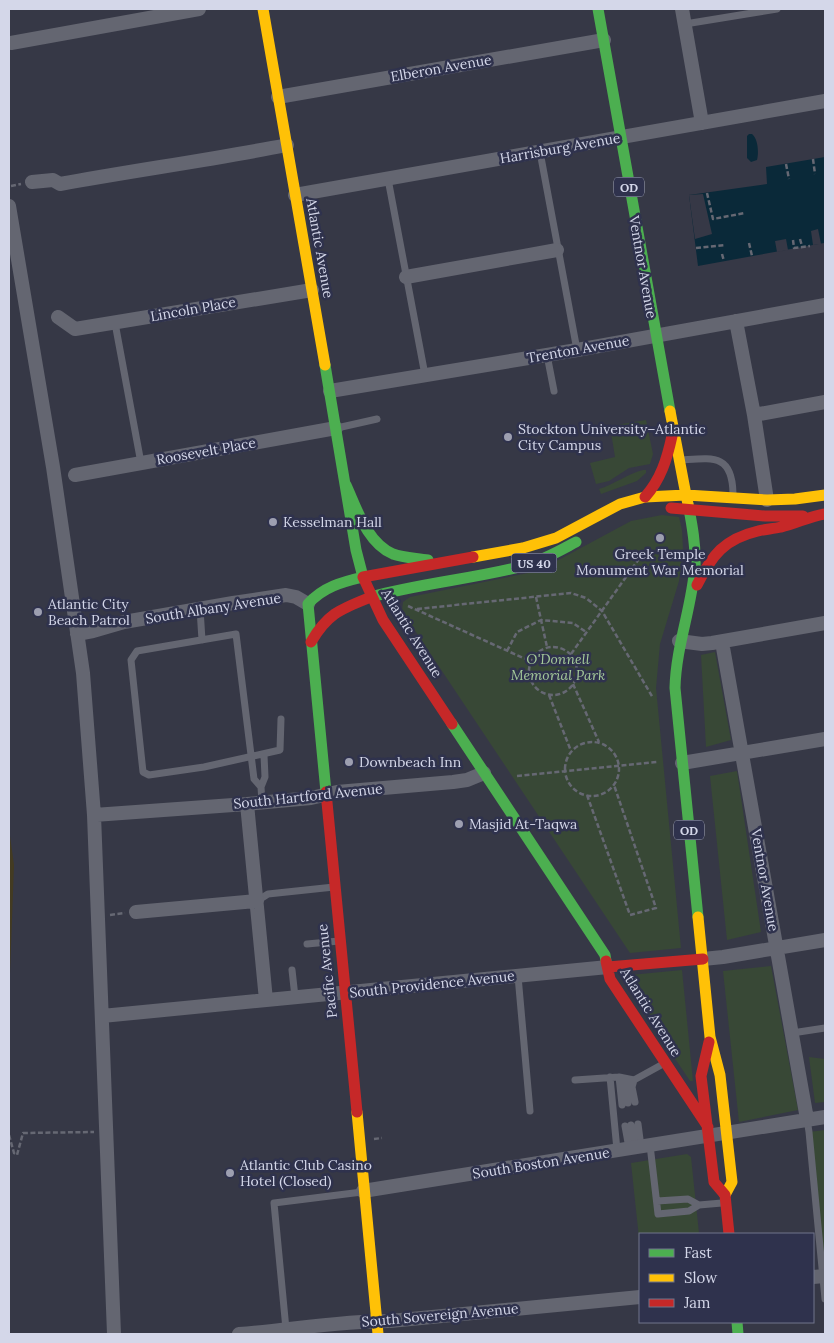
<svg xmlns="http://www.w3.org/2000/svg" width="834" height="1343" font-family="Lora,serif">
<rect width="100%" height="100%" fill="#363846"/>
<path fill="#384836" d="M646 420 653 454 650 464 629 468 609 481 596 484 590 463 615 457 610 426Z
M643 470H646V473L637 481 601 494 599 489C615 484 627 474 643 470Z
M662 515 679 517 682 530 683 549 679 581 660 644 656 688 681 948 630 953 402 611 403 602 410 597 538 571 631 521Z
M715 652 731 740 706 747 701 655Z
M737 771 761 932 727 940 710 776Z
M771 966 798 1110 739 1122 723 971Z
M682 970 693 1081H690L620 976Z
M809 1057 825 1059V1102L815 1103Z
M825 1130V1258L821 1259 809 1132Z
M687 1154 691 1157 699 1233 640 1234 639 1238 631 1163Z"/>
<path fill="#433b22" d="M9 829 14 865 9 1000Z"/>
<path fill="#0a2939" d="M749 134H752C758 139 759 152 757 160L751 162 747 158V136Z
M825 157V244L824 243 698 266 689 195 767 184 766 167Z"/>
<path fill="#363846" d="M703 194 712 234 695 239 689 195Z
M818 229 821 244 813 245 811 231Z
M786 239 788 250 777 252 775 241Z"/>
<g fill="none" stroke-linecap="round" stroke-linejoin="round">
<path stroke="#666873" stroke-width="2.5" stroke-dasharray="5 2.5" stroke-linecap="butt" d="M813 159 815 174
M786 164 789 179
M11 186 21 184
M707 193 713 219 745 213
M800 239 802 246
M793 240 794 248 810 246
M749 243 752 256
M696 248 725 245
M722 254 724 261
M536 597 547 647
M408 606 530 661
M417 609 571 593 586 598 602 611 653 698
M529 671a24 24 0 1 1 48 0a24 24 0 1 1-48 0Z
M507 651 517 632 541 620 573 623 586 632
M571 654 646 549
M573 684 599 742
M549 695 571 751
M565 769a27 27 0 1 1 54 0a27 27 0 1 1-54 0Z
M517 776 657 762
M587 795 630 915 656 908 614 785
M110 915 125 913
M9 1135 14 1153 17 1155 23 1133 94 1132
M374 1139 382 1138"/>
<path stroke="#646671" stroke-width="7" d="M685 24 777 9
M540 152 577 350
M388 179 425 375
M115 323 141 463
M547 355 554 391
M337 428 377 419
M682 460C713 458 732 454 733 493
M200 609 202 640
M261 787 254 779 236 634 137 651 131 660 143 772 149 775 204 767 280 750 281 719
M262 802 261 787 265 777 264 755
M257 901 268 894 334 887
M307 944 339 941
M292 970 295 997
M518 976 530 1111
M792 1033 825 1028
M610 1077 617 1150
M619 1077 622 1105
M626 1079 628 1103
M575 1080 619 1077 634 1080 663 1064
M634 1080 632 1087 635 1102
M807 1119 809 1132 825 1299
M638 1124 641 1147
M631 1125 635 1147
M625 1126 629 1148
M650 1145 658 1214 689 1211 699 1205 722 1203
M657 1201 688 1199 699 1205
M286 1329 274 1203 362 1192"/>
<path stroke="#646671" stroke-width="14" d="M682 9 702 123
M11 43 199 9
M278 97 604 40
M32 182 53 180 60 184C136 170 211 160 287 145
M295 195 825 101
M9 206 53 467 83 673 94 815 114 1334
M406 277 557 250
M58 317 75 329 312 290
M736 321 754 415 767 500
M330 391 577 350 825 305
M754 415 825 402
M75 475 336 428
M77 634 93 631 124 622 233 603 286 595 296 597 308 604
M679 641 702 644 712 643 825 623
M722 642 807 1119
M682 763 825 739
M247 804 266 1000
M94 815 247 804 311 798 337 792 453 782 467 780 484 773
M136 912 257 901
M703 959 723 957 825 940
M102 1016 608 967
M363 1191 825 1117
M813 1277 825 1276
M239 1334C290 1330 339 1321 390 1321L640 1297"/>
<path stroke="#4caf50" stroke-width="11" d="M598 9 670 411
M325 365 356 550 363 577C342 582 323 587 308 604L326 792
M346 485C357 509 367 543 393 554 404 558 417 558 428 560
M688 504C692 524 696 545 695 566 692 607 676 646 675 688L698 917
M371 597C421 583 473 579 523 566 542 561 559 551 576 542
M452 724 605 955 606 961
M737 1322 738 1334"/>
<path stroke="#ffc107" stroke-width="11" d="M263 9 325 365
M688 504 686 495 767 500 795 499 825 495
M473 557 523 548 556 538 620 504 645 497 686 495 670 411
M698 917 710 1037 720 1075 732 1182 725 1195
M357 1112 378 1334"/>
<path stroke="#c62828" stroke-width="11" d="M645 497C661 479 667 459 672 436
M671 508 765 516H803
M697 585C712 555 724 539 758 531 765 529 773 529 781 527 796 524 809 516 825 514
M311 642C328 613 341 609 371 597
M452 724 383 620 363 577 473 557
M326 792 357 1112
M606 961 610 979 708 1127
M608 967 703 959
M709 1042 701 1076 714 1182 725 1195 729 1234"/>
</g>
<g fill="#9d9fb0" stroke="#2f324d" stroke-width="2">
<circle cx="508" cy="437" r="5"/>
<circle cx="273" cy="522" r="5"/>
<circle cx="660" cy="538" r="5"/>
<circle cx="38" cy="612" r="5"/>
<circle cx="349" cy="762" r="5"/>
<circle cx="459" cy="824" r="5"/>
<circle cx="230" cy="1173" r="5"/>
</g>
<g text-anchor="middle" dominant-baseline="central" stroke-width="5" stroke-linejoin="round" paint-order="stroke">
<g fill="#2f324d" stroke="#a2a6ba" stroke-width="1">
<rect x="614" y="177.5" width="30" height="19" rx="4"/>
<rect x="511.5" y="553.5" width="45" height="19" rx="4"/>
<rect x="674" y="820.5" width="30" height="19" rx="4"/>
</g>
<g font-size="12" font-weight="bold" fill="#d4d7e9">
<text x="629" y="187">OD</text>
<text x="534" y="563">US 40</text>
<text x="689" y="830">OD</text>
</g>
<g font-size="14" fill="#d4d7e9" stroke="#2f324d">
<text transform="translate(441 68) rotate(-10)">Elberon Avenue</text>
<text transform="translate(560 148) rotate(-10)">Harrisburg Avenue</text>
<text transform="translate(320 248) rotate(80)">Atlantic Avenue</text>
<text transform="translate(643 267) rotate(80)">Ventnor Avenue</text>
<text transform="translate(193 309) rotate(-10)">Lincoln Place</text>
<text transform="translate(578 349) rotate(-10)">Trenton Avenue</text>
<text transform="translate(206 451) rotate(-10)">Roosevelt Place</text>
<text transform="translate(213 608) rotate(-9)">South Albany Avenue</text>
<text transform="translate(412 633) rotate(58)">Atlantic Avenue</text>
<text transform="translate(308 796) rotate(-6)">South Hartford Avenue</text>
<text transform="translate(765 880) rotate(80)">Ventnor Avenue</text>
<text transform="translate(327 971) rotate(-96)">Pacific Avenue</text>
<text transform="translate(432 984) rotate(-6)">South Providence Avenue</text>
<text transform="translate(651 1012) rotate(58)">Atlantic Avenue</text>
<text transform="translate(541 1163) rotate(-9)">South Boston Avenue</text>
<text transform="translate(440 1315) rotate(-5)">South Sovereign Avenue</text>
</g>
<g font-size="14" fill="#d4d7e9" stroke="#2f324d" text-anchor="start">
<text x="518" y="429">Stockton University–Atlantic<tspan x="518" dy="16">City Campus</tspan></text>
<text x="283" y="522">Kesselman Hall</text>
<text x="660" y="554" text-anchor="middle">Greek Temple<tspan x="660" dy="16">Monument War Memorial</tspan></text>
<text x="48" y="604">Atlantic City<tspan x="48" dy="16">Beach Patrol</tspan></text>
<text x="359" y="762">Downbeach Inn</text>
<text x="469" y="824">Masjid At-Taqwa</text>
<text x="240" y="1165">Atlantic Club Casino<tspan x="240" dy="16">Hotel (Closed)</tspan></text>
</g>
<g font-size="14" font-style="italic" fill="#a5ca9a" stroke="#2f324d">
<text x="558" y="659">O'Donnell<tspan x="558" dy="16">Memorial Park</tspan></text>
</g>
</g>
<rect width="834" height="1343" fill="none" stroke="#d4d7e9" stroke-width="20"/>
<rect x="639" y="1233" width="175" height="90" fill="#2f324d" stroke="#71748b"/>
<rect x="649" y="1249" width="25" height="8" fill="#4caf50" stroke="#71748b"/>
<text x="684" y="1258" font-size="15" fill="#d4d7e9">Fast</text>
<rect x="649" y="1274" width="25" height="8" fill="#ffc107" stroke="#71748b"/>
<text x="684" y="1283" font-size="15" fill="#d4d7e9">Slow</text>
<rect x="649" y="1299" width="25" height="8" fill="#c62828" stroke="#71748b"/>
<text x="684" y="1308" font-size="15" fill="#d4d7e9">Jam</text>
</svg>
